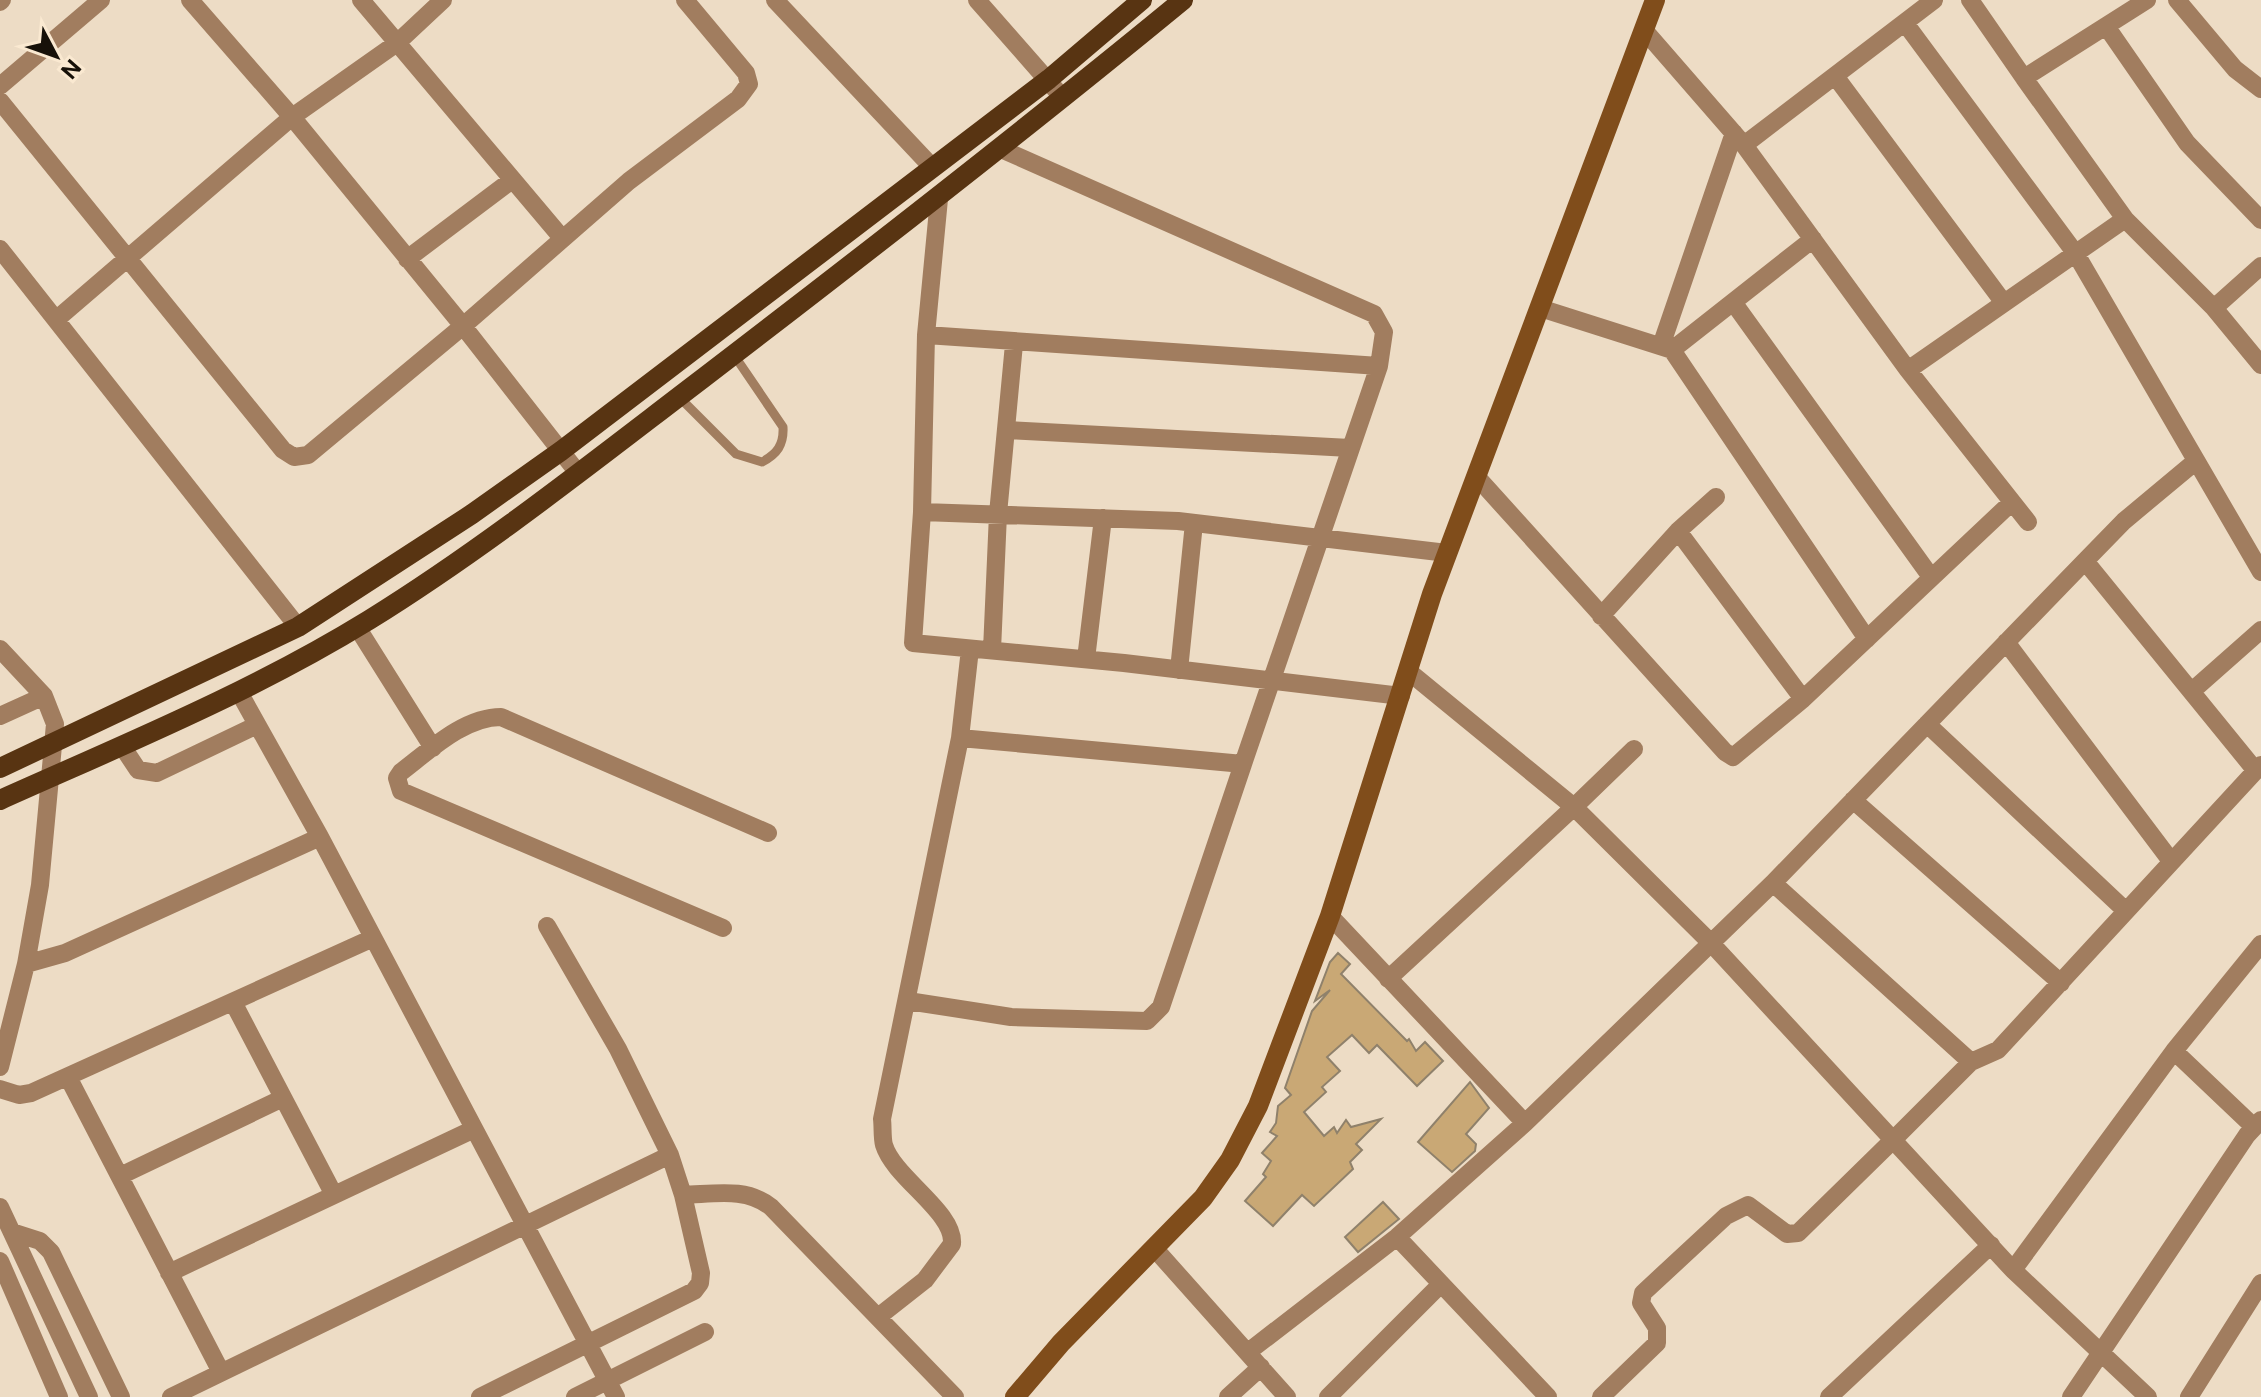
<svg xmlns="http://www.w3.org/2000/svg" width="2261" height="1397" font-family="'Public Sans',sans-serif">
<rect width="100%" height="100%" fill="#eddcc5"/>
<path fill="#c9a875" stroke="#8f816b" stroke-width="2" d="M1338 953 1350 964 1341 974 1407 1041 1409 1039 1416 1051 1425 1042 1443 1061 1417 1086 1377 1045 1369 1053 1352 1035 1327 1057 1340 1071 1322 1087 1326 1092 1304 1112 1324 1136 1334 1127 1337 1133 1346 1120 1351 1127 1381 1119 1356 1144 1362 1150 1350 1162 1353 1169 1314 1206 1302 1195 1273 1226 1245 1201 1266 1177 1263 1174 1271 1161 1262 1153 1277 1136 1270 1132 1276 1123 1278 1106 1291 1095 1285 1088 1312 1011 1330 990 1315 1001 1330 962Z
M1470 1082 1489 1108 1466 1134 1476 1144 1475 1151 1452 1172 1418 1142Z
M1383 1202 1399 1219 1358 1252 1345 1237Z"/>
<g fill="none" stroke-linecap="round" stroke-linejoin="round">
<path stroke="#a17d5f" stroke-width="9" d="M679 397 736 454 762 462C777 454 784 445 783 427L734 355"/>
<path stroke="#a17d5f" stroke-width="18" d="M361 0 562 238
M443 0 397 43 292 117 463 326 629 181 738 99 749 84 746 73 685 0
M775 0 932 167
M977 0 1063 98
M1970 0 2024 78 2147 0
M2177 0 2235 69 2261 89
M0 2 2 0
M1905 23 2076 254 2261 572
M2106 26 2187 143 2261 220
M1644 30 1744 145 1934 0
M1835 76 2004 303
M0 86 101 0
M0 101 283 450 294 457 308 455 463 326 578 473
M1744 145 1908 370 2125 219 2024 78
M939 199 926 335 922 512 1178 521 1447 553
M2125 219 2214 308 2261 365
M0 249 298 627
M407 259 512 180
M1733 302 1931 577
M1540 308 1672 350 1813 239
M2214 308 2261 266
M58 318 292 117 190 0
M926 335 1379 366
M1661 346 1734 133
M1672 350 1867 639
M1908 370 2028 522
M1008 430 1350 448
M1476 476 1725 752 1733 757 1803 699 2012 502
M922 512 913 643 1124 663 1401 696
M1678 531 1803 699
M2085 561 2124 521 2196 461
M1601 616 1678 531 1716 497
M357 627 433 748
M2006 642 2171 861
M0 649 44 696 55 724 40 885 26 964 0 1067
M970 649 960 738 1243 764 1379 366 1384 332 1374 314 1001 149
M992 650 998 514 1014 344
M1086 659 1103 518
M1179 670 1194 523
M2192 691 2261 630
M239 692 320 837 616 1397
M0 716 44 696
M1927 724 2126 911
M122 746 138 770 157 773 257 725
M2261 765 1998 1050 1971 1062 1893 1140 2013 1270 2174 1051 2261 944
M1853 800 2061 983
M1773 883 2085 561 2256 771
M1330 916 1525 1123 1773 883 1971 1062
M547 926 618 1049 670 1155
M723 928 401 791 397 778 401 772C430 750 464 717 501 717L768 833
M26 964 65 953 320 837
M1388 979 1574 807 1408 671
M908 1001 1011 1017 1147 1021 1161 1007 1243 764
M233 1002 333 1193
M2174 1051 2254 1127
M68 1077 221 1372
M0 1089 19 1095 31 1093 373 938
M120 1176 283 1098
M0 1207 89 1397
M12 1232 40 1241 51 1252 121 1397
M1397 1237 1548 1397
M1155 1249 1287 1397
M0 1261 59 1397
M2013 1270 2148 1397
M169 1273 472 1130
M878 1317 925 1280 952 1244C955 1212 894 1178 884 1145 882 1138 883 1127 882 1119L960 738
M1248 1352 1397 1237 1525 1123
M171 1397 670 1155 683 1195C715 1194 746 1187 771 1207L955 1397
M480 1397 694 1291 700 1283 701 1273 683 1195
M575 1397 705 1332
M1228 1397 1261 1367
M1328 1397 1440 1285
M1601 1397 1657 1343V1328L1641 1303 1643 1293 1726 1216 1748 1205 1787 1234 1798 1233 1893 1140 1710 942 1574 807 1634 749
M1829 1397 1991 1245
M2071 1397 2247 1135 2261 1120
M2189 1397 2261 1283"/>
<path stroke="#804d1b" stroke-width="20" d="M1015 1397 1061 1343 1203 1198 1230 1160 1258 1106 1330 916 1432 594 1655 0"/>
<path stroke="#583412" stroke-width="20" d="M0 768 298 627 472 514 561 451 1049 79 1142 0
M0 800C125 744 252 692 369 620 485 548 593 462 702 379 864 255 1025 130 1183 0"/>
</g>
<g transform="translate(56 56) rotate(131)" stroke="#fae9d1" stroke-width="6" paint-order="stroke">
<path d="M0-6L14 30L0 20L-14 30Z" fill="#171109"/>
<text y="-12" font-size="22" font-weight="bold" text-anchor="middle" fill="#171109">N</text>
</g>
</svg>
